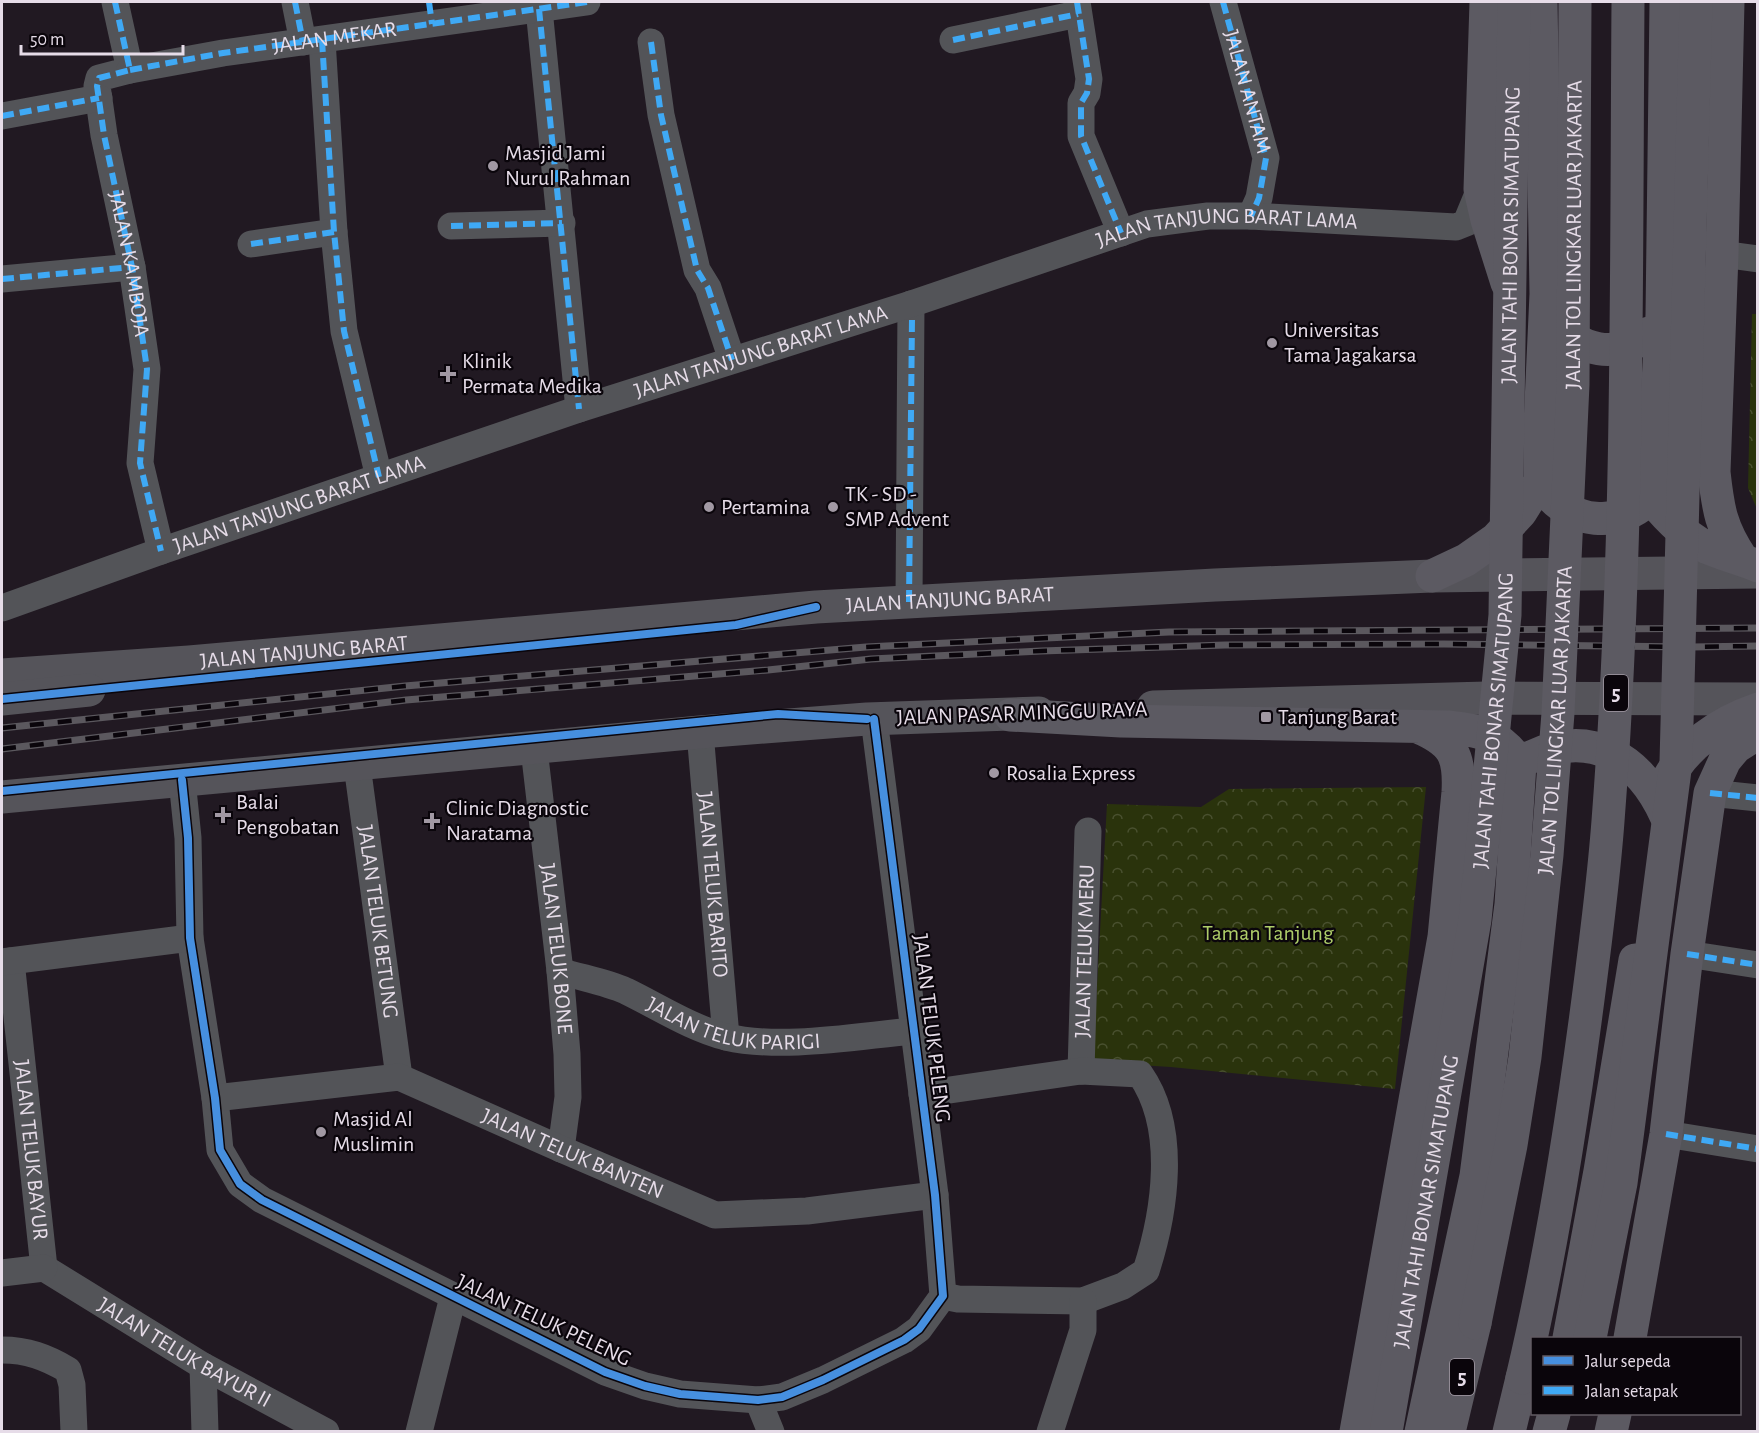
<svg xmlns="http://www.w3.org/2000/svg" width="1759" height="1433" font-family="'Alegreya Sans',sans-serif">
<defs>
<pattern id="forest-crowns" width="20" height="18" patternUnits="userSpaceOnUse" patternTransform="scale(1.5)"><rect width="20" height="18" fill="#2a330c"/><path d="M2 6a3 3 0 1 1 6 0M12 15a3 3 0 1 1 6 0" fill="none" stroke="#49502f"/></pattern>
</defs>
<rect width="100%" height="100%" fill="#211922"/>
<path fill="url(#forest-crowns)" d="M1752 314H1758L1757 509 1748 488Z
M1426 787 1395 1089 1171 1067 1090 1062 1093 1059 1107 804 1201 807 1229 789Z"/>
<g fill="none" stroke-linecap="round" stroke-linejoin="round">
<g stroke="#535458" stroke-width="27">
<path d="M115 2 130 70 99 78 97 86 104 135 132 267 147 369 140 463 161 551"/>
<path d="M295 2 303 42"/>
<path d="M1077 2 1089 79 1087 93 1081 103V136L1121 233"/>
<path d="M1223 2 1266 158 1259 198 1251 216"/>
<path d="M539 9 579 409"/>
<path d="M322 40 334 232 344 331 379 477"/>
<path d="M953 40 1078 14"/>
<path d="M651 42 661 115 697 270 708 288 732 360"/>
<path id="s1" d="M130 70 223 53 587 2"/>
<path d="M2 116 99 98"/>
<path d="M451 226 562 223"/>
<path d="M251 244 334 232"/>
<path d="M1722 254 1758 259"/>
<path d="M2 279 132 267"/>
<path d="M909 602 911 304"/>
<path id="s2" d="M2 608 161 551 579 409 911 304 1147 224 1208 216H1251L1456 227 1466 223 1480 189"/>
<path id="s3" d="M700 732 726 1037"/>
<path id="s4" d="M534 749 560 971 567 1054 568 1097 561 1149"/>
<path id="s5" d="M357 765 399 1077"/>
<path d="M182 780 188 838 190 938 215 1098 220 1150 240 1184 262 1200 605 1372 645 1386 680 1394 758 1400 782 1397 823 1380 904 1340 919 1329 943 1296 935 1195 874 719"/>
<path d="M1710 793 1758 798"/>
<path d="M1687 954 1758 965"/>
<path id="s6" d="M11 961 44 1268"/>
<path d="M2 962 190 938"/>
<path id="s7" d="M560 971C582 978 606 982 626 991 659 1007 691 1028 726 1037 782 1050 857 1036 914 1031"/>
<path id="s8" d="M1081 1071 1088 831"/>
<path d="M922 1094 1081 1071 1140 1074C1178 1128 1165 1212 1146 1271L1123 1286 1083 1301 958 1299 943 1296"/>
<path id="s9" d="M215 1098 399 1077 561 1149 715 1215 807 1211 935 1195"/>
<path d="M1666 1134 1758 1149"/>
<path id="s10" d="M44 1268 203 1366 326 1432"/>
<path d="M2 1273 44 1268"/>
<path d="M2 1350C27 1350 46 1357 68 1370L72 1385 74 1432"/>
<path d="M203 1366 205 1432"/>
<path d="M758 1400 771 1432"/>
<path d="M419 1432 453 1297"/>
<path d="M1050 1432 1083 1330V1301"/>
</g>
<g stroke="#55545a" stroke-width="33">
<path id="s11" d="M2 675 189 662 816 607 1215 585 1432 576 1758 572"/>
<path d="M2 699 89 690"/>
<path d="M1153 707 1487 698 1758 699"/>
<path d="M2 797 700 732 867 719 1039 713"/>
</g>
<path stroke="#5c5a62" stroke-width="33" d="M1486 2 1480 189 1487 220 1507 283
M1666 2 1662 315 1651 498C1667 518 1685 537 1708 548 1724 555 1741 559 1758 566
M1728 2 1722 254 1714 472C1718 509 1721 528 1742 559
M1556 318C1576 353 1619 360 1649 333
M1547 492C1573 523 1616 528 1647 501
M1432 576 1466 560 1496 539 1521 512 1540 481V425L1546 294 1541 2
M1010 715 1121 721 1448 727C1482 731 1501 734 1520 764L1511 904 1476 1176 1421 1432
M1529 758C1590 727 1640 758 1666 816
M1666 783C1684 746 1720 722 1758 709
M1569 1338 1600 1171 1635 960
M1630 1338 1666 1134 1687 954 1710 793 1725 760 1736 747 1758 733
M1356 1432 1444 937 1458 792C1460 755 1453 742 1418 727
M1449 1432 1475 1323
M1509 1432 1522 1378
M1549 1432 1554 1414
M1611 1432 1615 1414"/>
<g stroke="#5b585e" stroke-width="7">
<path id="rail" d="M2 728 405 686 866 647 1169 632 1758 628
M2 749 406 700 768 670 871 659 1041 651 1225 645 1444 644 1691 647 1758 646"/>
</g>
<use href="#rail" stroke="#0a050b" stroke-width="4.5" stroke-dasharray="14" stroke-linecap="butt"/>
<g stroke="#5c5a62" stroke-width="33">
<path id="s12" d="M1475 1323 1511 1145 1525 1057 1547 855 1558 713 1573 384 1575 2"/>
<path d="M1590 1338 1621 1183 1676 762 1696 2"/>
<path d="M1522 1378C1550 1260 1569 1141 1585 1022 1594 955 1603 888 1608 821 1629 549 1626 275 1628 2"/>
<path id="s13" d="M1386 1432 1475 920 1505 615 1514 2"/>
</g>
<g stroke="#3fa9f5" stroke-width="6" stroke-dasharray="12 6" stroke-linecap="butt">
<path id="s14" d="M115 2 130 70 99 78 97 86 104 135 132 267 147 369 140 463 161 551"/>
<path d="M295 2 303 42"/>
<path d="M429 2 432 24"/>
<path d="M1077 2 1089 79 1087 93 1081 103V136L1121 233"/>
<path id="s15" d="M1223 2 1266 158 1259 198 1251 216"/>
<path d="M539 9 579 409"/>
<path d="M322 40 334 232 344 331 379 477"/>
<path d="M953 40 1078 14"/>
<path d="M651 42 661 115 697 270 708 288 732 360"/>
<path d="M130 70 223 53 587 2"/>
<path d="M2 116 99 98"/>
<path d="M451 226 562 223"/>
<path d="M251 244 334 232"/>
<path d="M2 279 132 267"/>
<path d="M909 602 912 319"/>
<path d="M1710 793 1758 798"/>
<path d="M1687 954 1758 965"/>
<path d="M1666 1134 1758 1149"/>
</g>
<g stroke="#0a050b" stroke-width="11">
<path id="cycleway" d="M2 699 736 625 816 607
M182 780 188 838 190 938 215 1098 220 1150 240 1184 262 1200 605 1372 645 1386 680 1394 758 1400 782 1397 823 1380 904 1340 919 1329 943 1296 935 1195 874 719
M2 791 778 714 867 719"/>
</g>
<use href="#cycleway" stroke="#468fdf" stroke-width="8"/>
</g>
<g fill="#a198a3" stroke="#0a050b" stroke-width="2">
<circle cx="493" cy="166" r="6"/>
<circle cx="1272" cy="343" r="6"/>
<path d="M445 365h6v6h6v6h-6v6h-6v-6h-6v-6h6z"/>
<circle cx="709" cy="507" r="6"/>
<circle cx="833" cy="507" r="6"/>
<rect x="1260" y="711" width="12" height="12" rx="3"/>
<circle cx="994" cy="773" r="6"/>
<path d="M220 806h6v6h6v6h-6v6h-6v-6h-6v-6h6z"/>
<path d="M429 812h6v6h6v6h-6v6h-6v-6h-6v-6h6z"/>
<circle cx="321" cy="1132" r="6"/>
</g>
<g text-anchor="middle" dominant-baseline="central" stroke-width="4.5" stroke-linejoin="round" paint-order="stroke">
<g fill="#0a050b" stroke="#a49ca6" stroke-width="1.5">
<rect x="1604" y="675" width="24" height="36" rx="4.5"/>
<rect x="1450" y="1359" width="24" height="36" rx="4.5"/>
</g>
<g font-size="21" font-weight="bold" fill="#e6dce8">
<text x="1616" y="693">5</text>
<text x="1462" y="1377">5</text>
</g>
<g font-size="22" fill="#e6dce8" stroke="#0a050b">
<text stroke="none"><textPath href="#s1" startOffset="207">JALAN MEKAR</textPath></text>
<text stroke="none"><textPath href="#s15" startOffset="93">JALAN ANTAM</textPath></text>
<text stroke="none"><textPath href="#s2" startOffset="1287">JALAN TANJUNG BARAT LAMA</textPath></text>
<text stroke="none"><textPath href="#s13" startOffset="1206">JALAN TAHI BONAR SIMATUPANG</textPath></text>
<text stroke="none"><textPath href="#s12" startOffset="1095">JALAN TOL LINGKAR LUAR JAKARTA</textPath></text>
<text stroke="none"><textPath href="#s14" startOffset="291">JALAN KAMBOJA</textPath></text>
<text stroke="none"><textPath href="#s2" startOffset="801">JALAN TANJUNG BARAT LAMA</textPath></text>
<text stroke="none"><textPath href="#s2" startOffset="315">JALAN TANJUNG BARAT LAMA</textPath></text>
<text stroke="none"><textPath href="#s11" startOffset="951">JALAN TANJUNG BARAT</textPath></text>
<text stroke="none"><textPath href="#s11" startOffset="303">JALAN TANJUNG BARAT</textPath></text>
<text transform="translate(1022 713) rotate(-2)">JALAN PASAR MINGGU RAYA</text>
<text stroke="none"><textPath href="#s13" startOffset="720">JALAN TAHI BONAR SIMATUPANG</textPath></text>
<text stroke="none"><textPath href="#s12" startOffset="609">JALAN TOL LINGKAR LUAR JAKARTA</textPath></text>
<text stroke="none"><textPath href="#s3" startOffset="153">JALAN TELUK BARITO</textPath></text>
<text stroke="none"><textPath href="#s5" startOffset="158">JALAN TELUK BETUNG</textPath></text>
<text stroke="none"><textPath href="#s4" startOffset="201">JALAN TELUK BONE</textPath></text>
<text stroke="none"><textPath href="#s8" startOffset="120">JALAN TELUK MERU</textPath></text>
<text stroke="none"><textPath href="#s7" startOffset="184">JALAN TELUK PARIGI</textPath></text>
<text transform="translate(932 1028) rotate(83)">JALAN TELUK PELENG</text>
<text stroke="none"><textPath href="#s6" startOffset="190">JALAN TELUK BAYUR</textPath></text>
<text stroke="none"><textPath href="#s9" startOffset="375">JALAN TELUK BANTEN</textPath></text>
<text stroke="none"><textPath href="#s13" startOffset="234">JALAN TAHI BONAR SIMATUPANG</textPath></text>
<text transform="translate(544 1320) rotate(25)">JALAN TELUK PELENG</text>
<text stroke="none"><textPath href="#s10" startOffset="164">JALAN TELUK BAYUR II</textPath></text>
</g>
<g font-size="22" fill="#e6dce8" stroke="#0a050b" text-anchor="start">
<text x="505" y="153">Masjid Jami<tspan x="505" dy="25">Nurul Rahman</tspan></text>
<text x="1284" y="330">Universitas<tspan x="1284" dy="25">Tama Jagakarsa</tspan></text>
<text x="462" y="361">Klinik<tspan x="462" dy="25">Permata Medika</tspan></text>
<text x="845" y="494">TK - SD -<tspan x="845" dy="25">SMP Advent</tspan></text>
<text x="721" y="507">Pertamina</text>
<text x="1278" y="717">Tanjung Barat</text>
<text x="1006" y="773">Rosalia Express</text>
<text x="236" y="802">Balai<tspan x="236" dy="25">Pengobatan</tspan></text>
<text x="446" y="808">Clinic Diagnostic<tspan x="446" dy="25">Naratama</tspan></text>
<text x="333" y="1119">Masjid Al<tspan x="333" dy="25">Muslimin</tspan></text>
</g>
<g font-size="22" fill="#aecd69" stroke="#0a050b">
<text x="1268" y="933">Taman Tanjung</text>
</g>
</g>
<rect width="1759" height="1433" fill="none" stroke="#e6dce8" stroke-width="6"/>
<rect x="1531" y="1337" width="210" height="78" fill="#0a050b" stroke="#625b63" stroke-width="1.5"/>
<rect x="1543" y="1356" width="30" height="9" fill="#468fdf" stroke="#625b63" stroke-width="1.5"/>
<text x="1585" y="1367" font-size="18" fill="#e6dce8">Jalur sepeda</text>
<rect x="1543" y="1386" width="30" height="9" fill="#3fa9f5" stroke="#625b63" stroke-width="1.5"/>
<text x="1585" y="1397" font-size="18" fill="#e6dce8">Jalan setapak</text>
<path d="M21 45v9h162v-9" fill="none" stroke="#e6dce8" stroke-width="3"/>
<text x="30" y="45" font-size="18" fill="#e6dce8" stroke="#0a050b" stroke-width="4.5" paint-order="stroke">50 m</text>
</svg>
